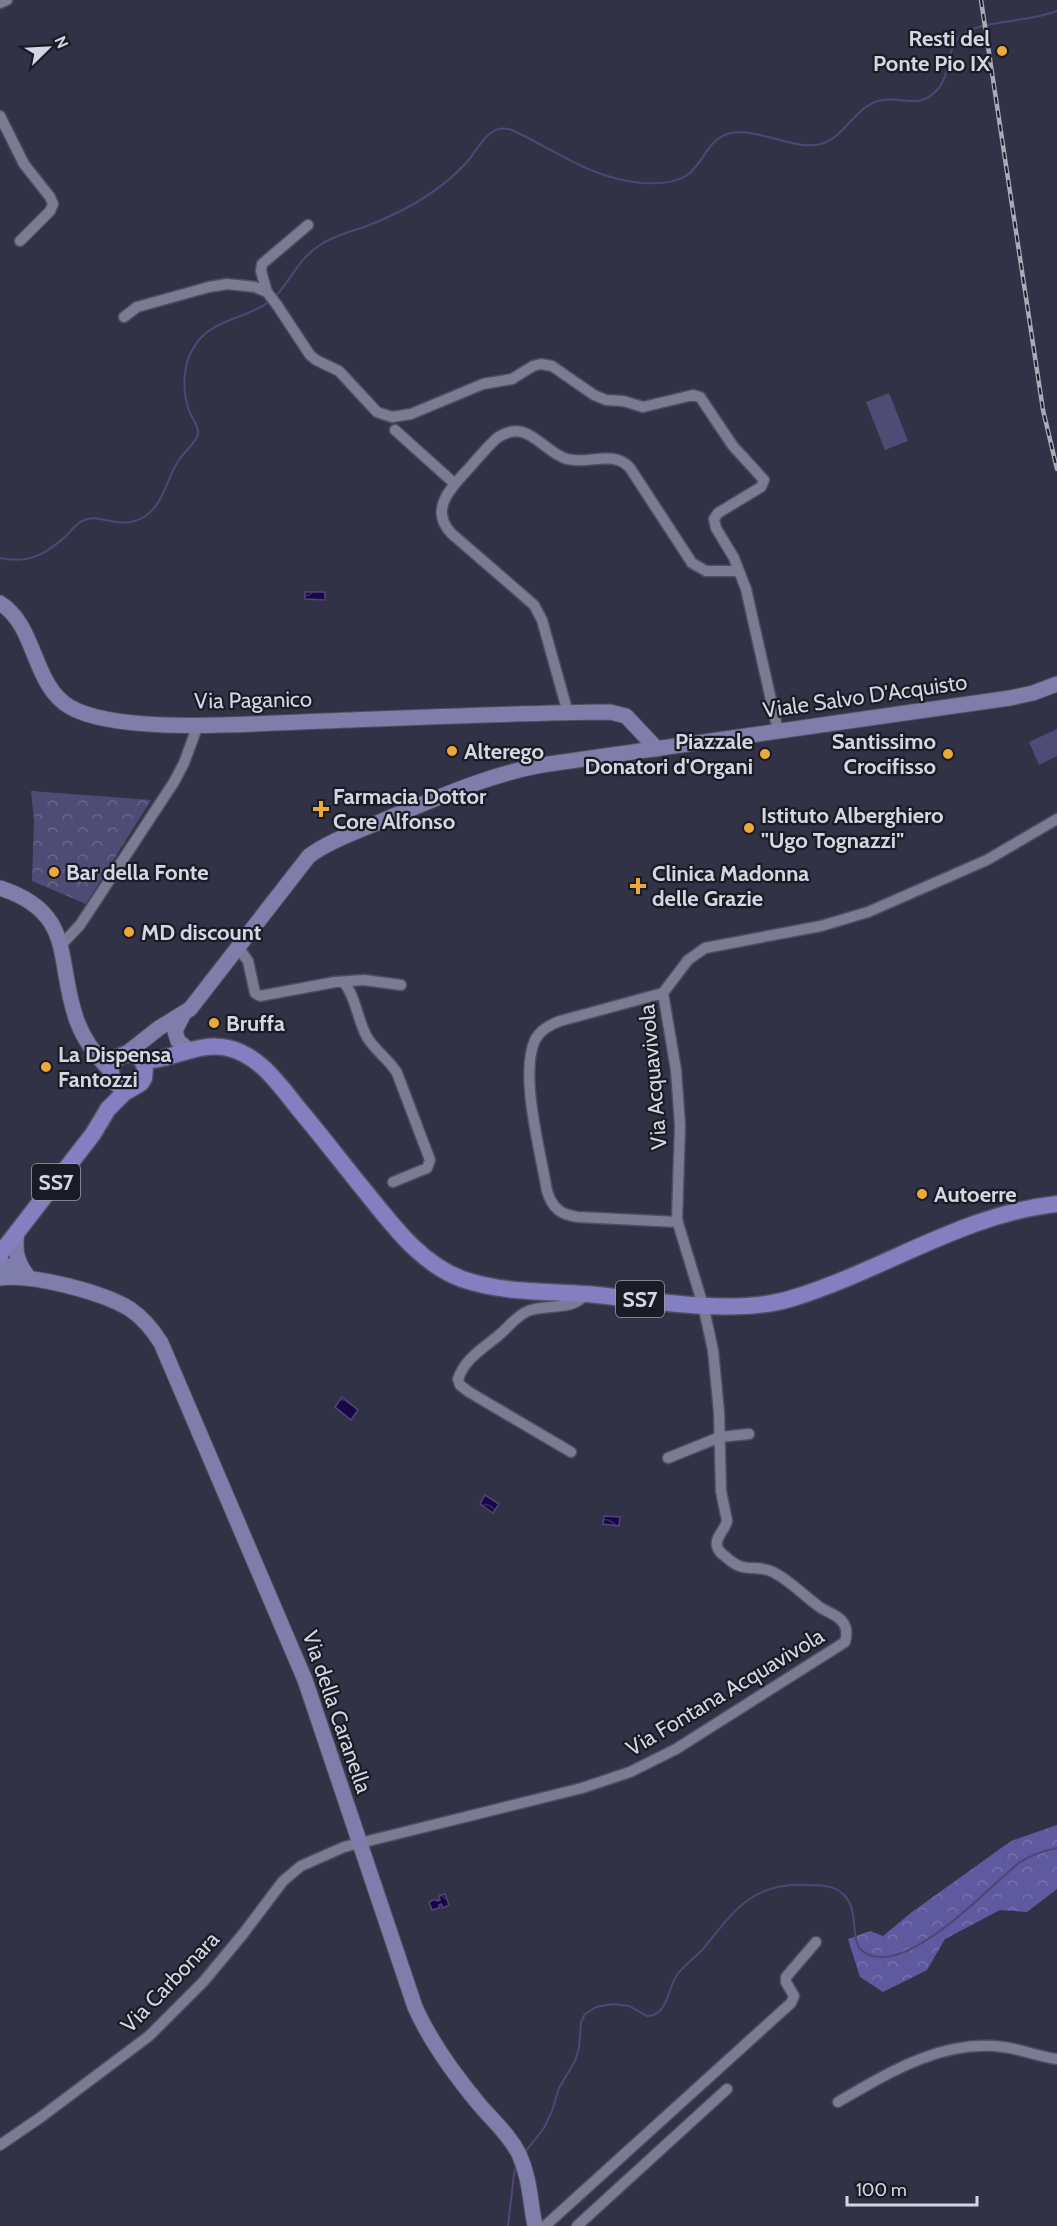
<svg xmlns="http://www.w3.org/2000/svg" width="1057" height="2226" font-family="Cabin,sans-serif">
<defs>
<pattern id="forest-crowns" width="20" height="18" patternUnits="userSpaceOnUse" patternTransform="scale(1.5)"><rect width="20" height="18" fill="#5f5a9f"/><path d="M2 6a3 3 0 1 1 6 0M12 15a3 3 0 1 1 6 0" fill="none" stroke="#7571ac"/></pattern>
<pattern id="park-crowns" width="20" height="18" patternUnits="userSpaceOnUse" patternTransform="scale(1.5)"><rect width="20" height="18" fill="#4e4c75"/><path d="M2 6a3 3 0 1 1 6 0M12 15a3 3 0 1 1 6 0" fill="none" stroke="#676588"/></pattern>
<pattern id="water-waves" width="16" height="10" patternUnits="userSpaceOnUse" patternTransform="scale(1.5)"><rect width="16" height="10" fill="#180747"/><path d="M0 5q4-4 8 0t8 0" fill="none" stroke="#392a61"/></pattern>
</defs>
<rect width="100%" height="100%" fill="#323247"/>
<path fill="url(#forest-crowns)" d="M1057 1825V1889L1027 1912 1000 1910 945 1939 927 1970 883 1992 860 1977 848 1939 870 1931 883 1936 912 1912 1011 1841Z"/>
<path fill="url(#park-crowns)" d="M31 791 151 800 86 904 32 881 34 820Z"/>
<path fill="#4e4c75" d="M889 393 908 441 885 450 866 402Z
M1057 729V756L1039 765 1029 742Z"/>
<path fill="url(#water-waves)" stroke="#514576" stroke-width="1.5" d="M305 592H325V600L305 599Z
M342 1397 358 1410 351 1420 335 1407Z
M485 1495 499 1504 493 1513 480 1504Z
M604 1516 620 1517 619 1526 603 1524Z
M445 1894 449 1905 443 1908 441 1904 439 1905V1908L432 1910 429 1902 436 1899 437 1901 440 1900 439 1896Z"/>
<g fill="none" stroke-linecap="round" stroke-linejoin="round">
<path stroke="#514576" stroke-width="2" d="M275 297C291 280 299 258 320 245 334 235 351 232 367 226 403 212 441 191 467 162 480 147 489 122 512 130 557 151 590 178 641 183 656 184 673 184 686 176 704 164 707 138 731 133 759 128 796 151 821 144 845 137 854 108 878 101 900 94 918 112 938 89 952 73 945 45 964 33 986 20 1030 22 1057 11
M0 558C28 564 45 555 66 536 71 531 76 524 82 521 99 511 118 532 144 517 163 506 167 477 179 460 184 452 196 443 198 434 199 426 193 420 190 413 182 393 182 365 194 347 211 318 246 320 270 301
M525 2152 544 2128 552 2111 559 2088 575 2061 579 2048 581 2022 585 2014 596 2007 613 2004 629 2006 647 2016C668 2016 667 1989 677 1975 684 1965 695 1958 703 1949 734 1911 752 1882 807 1885 819 1885 836 1885 845 1896 858 1911 851 1932 859 1948 898 1988 990 1885 1019 1863 1030 1855 1043 1851 1057 1848
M508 2226 514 2174 517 2164"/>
<g stroke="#4e4e60" stroke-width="13">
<path id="street" d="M0 3 7 0
M0 116 24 164 50 197 53 204 50 211 20 241
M267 292 261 271 262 264 308 225
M124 317 137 307 209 287 227 284 255 287 267 292 277 305 310 355 316 360 339 371 377 412 392 417 411 414 483 384 512 379 533 366 541 364 552 366 594 395 606 400 623 401 643 407 693 395 700 397 733 446 764 480 761 487 718 513 714 519 716 528 734 558 746 589 778 731
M395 430 455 484
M568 713 542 620 534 605 452 534C427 509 453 486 471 466 479 457 487 447 497 438 528 417 541 451 567 459 589 465 613 449 630 468L692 563 706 571H739
M61 945 80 925 174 782 184 763 198 725
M238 947 248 961 255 993 260 996 335 982 364 980 401 985
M343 982C355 993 358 1022 367 1037 375 1051 389 1059 397 1073L430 1160 427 1168 393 1182
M663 993 560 1021C549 1025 540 1030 535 1040 519 1075 541 1153 547 1191 552 1208 561 1215 578 1217L678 1222
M571 1452 469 1392 460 1385 458 1379C465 1358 484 1348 499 1335 509 1327 516 1316 528 1311 545 1304 575 1311 585 1294
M668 1458 720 1437 749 1434
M838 2102C888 2073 942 2039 1003 2047 1021 2049 1039 2057 1057 2059
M0 2145 41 2117 149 2036 204 1981 243 1934 283 1881 301 1866 344 1847 582 1788 630 1772 676 1749 845 1642C847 1635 847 1629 844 1624 839 1615 829 1613 821 1608 804 1596 791 1581 773 1572 754 1563 745 1575 726 1557 722 1554 718 1551 717 1546 715 1537 725 1530 727 1521L721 1491 719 1412 713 1350 703 1305 677 1220 680 1125 676 1070 663 993 688 960 705 948 821 926 868 912 987 860 1057 819
M545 2226 791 2003 794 1996 786 1982V1977L816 1942
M577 2226 727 2089"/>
</g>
<g stroke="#4e4e60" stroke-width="17">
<path id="secondary" d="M0 603C37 626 32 685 70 707 117 734 243 724 300 722 403 718 506 713 610 712L626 716 657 749
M0 888C77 913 55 961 77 1021 84 1040 96 1056 110 1070
M183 1015 175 1031 178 1041 188 1049
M126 1054 159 1028 190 1009 309 856C331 840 359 831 384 820 435 799 487 775 542 765L1010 698 1033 693 1057 684
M17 1232C14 1251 17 1263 29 1278
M0 1262 27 1277
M0 1278C33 1274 102 1292 130 1309 143 1318 153 1330 161 1343L305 1680 415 2007C430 2041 454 2074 478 2103 492 2120 509 2134 519 2154 530 2178 530 2201 535 2226"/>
</g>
<g stroke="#4e4e60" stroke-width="19">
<path id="primary" d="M142 1061C172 1061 197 1041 228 1048 259 1055 279 1084 298 1108 319 1133 339 1159 360 1185 389 1220 418 1263 462 1279 502 1293 545 1291 586 1294 648 1299 733 1317 793 1298 882 1271 963 1214 1057 1204
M0 1254 93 1134 108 1109 124 1093 141 1083 144 1078 145 1066 142 1061 138 1056 126 1054C104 1060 107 1087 130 1089"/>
</g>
<use href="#street" stroke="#7b7b94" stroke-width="10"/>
<use href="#secondary" stroke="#7f7daa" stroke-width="15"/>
<use href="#primary" stroke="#837fc0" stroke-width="16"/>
<g stroke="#aaaab9" stroke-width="4.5">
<path id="rail" d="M981 0 1043 410 1057 469"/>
</g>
<use href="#rail" stroke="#1b1b25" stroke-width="2" stroke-dasharray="7" stroke-linecap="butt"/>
</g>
<g fill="#eca93b" stroke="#1b1b25" stroke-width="2">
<circle cx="1002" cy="51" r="6"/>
<circle cx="452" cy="751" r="6"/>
<circle cx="765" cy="754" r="6"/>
<circle cx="948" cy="754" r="6"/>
<path d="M318 800h6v6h6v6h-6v6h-6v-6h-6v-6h6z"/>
<circle cx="749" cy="828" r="6"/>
<circle cx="54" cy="872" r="6"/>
<path d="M635 877h6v6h6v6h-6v6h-6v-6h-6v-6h6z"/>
<circle cx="129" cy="932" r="6"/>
<circle cx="214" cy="1023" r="6"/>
<circle cx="46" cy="1067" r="6"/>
<circle cx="922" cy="1194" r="6"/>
</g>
<g text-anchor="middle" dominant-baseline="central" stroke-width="4.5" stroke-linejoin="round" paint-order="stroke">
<g fill="#1b1b25" stroke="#9d9eaa" stroke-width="1.5">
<rect x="32" y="1164" width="48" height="36" rx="4.5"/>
<rect x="616" y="1281" width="48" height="36" rx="4.5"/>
</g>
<g font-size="21" font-weight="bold" fill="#d5d6e3">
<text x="56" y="1182">SS7</text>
<text x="640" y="1299">SS7</text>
</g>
<g font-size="22" font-weight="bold" fill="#d5d6e3" stroke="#1b1b25" text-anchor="start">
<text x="990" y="38" text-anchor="end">Resti del<tspan x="990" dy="25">Ponte Pio IX</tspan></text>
<text x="753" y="741" text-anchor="end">Piazzale<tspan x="753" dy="25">Donatori d'Organi</tspan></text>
<text x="936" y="741" text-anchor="end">Santissimo<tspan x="936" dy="25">Crocifisso</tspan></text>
<text x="464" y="751">Alterego</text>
<text x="333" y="796">Farmacia Dottor<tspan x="333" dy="25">Core Alfonso</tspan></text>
<text x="761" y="815">Istituto Alberghiero<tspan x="761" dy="25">"Ugo Tognazzi"</tspan></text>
<text x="66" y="872">Bar della Fonte</text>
<text x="652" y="873">Clinica Madonna<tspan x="652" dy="25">delle Grazie</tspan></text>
<text x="141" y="932">MD discount</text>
<text x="226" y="1023">Bruffa</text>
<text x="58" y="1054">La Dispensa<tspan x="58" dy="25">Fantozzi</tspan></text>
<text x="934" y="1194">Autoerre</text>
</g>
<g font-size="22" fill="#d5d6e3" stroke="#1b1b25">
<text transform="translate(865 696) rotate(-8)">Viale Salvo D'Acquisto</text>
<text transform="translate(253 700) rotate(-1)">Via Paganico</text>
<text transform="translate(653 1077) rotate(-95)">Via Acquavivola</text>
<text transform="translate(725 1692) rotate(-31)">Via Fontana Acquavivola</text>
<text transform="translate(337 1712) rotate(71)">Via della Caranella</text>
<text transform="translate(170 1982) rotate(-46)">Via Carbonara</text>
</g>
</g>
<g transform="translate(48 48) rotate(66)" stroke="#1b1b25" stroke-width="4.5" paint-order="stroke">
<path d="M0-4.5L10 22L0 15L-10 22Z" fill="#d5d6e3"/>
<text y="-9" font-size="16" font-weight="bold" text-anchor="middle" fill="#d5d6e3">N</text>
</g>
<path d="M847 2196v9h130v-9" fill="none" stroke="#d5d6e3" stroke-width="3"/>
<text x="856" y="2196" font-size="18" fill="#d5d6e3" stroke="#1b1b25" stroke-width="4.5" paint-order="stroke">100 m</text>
</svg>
